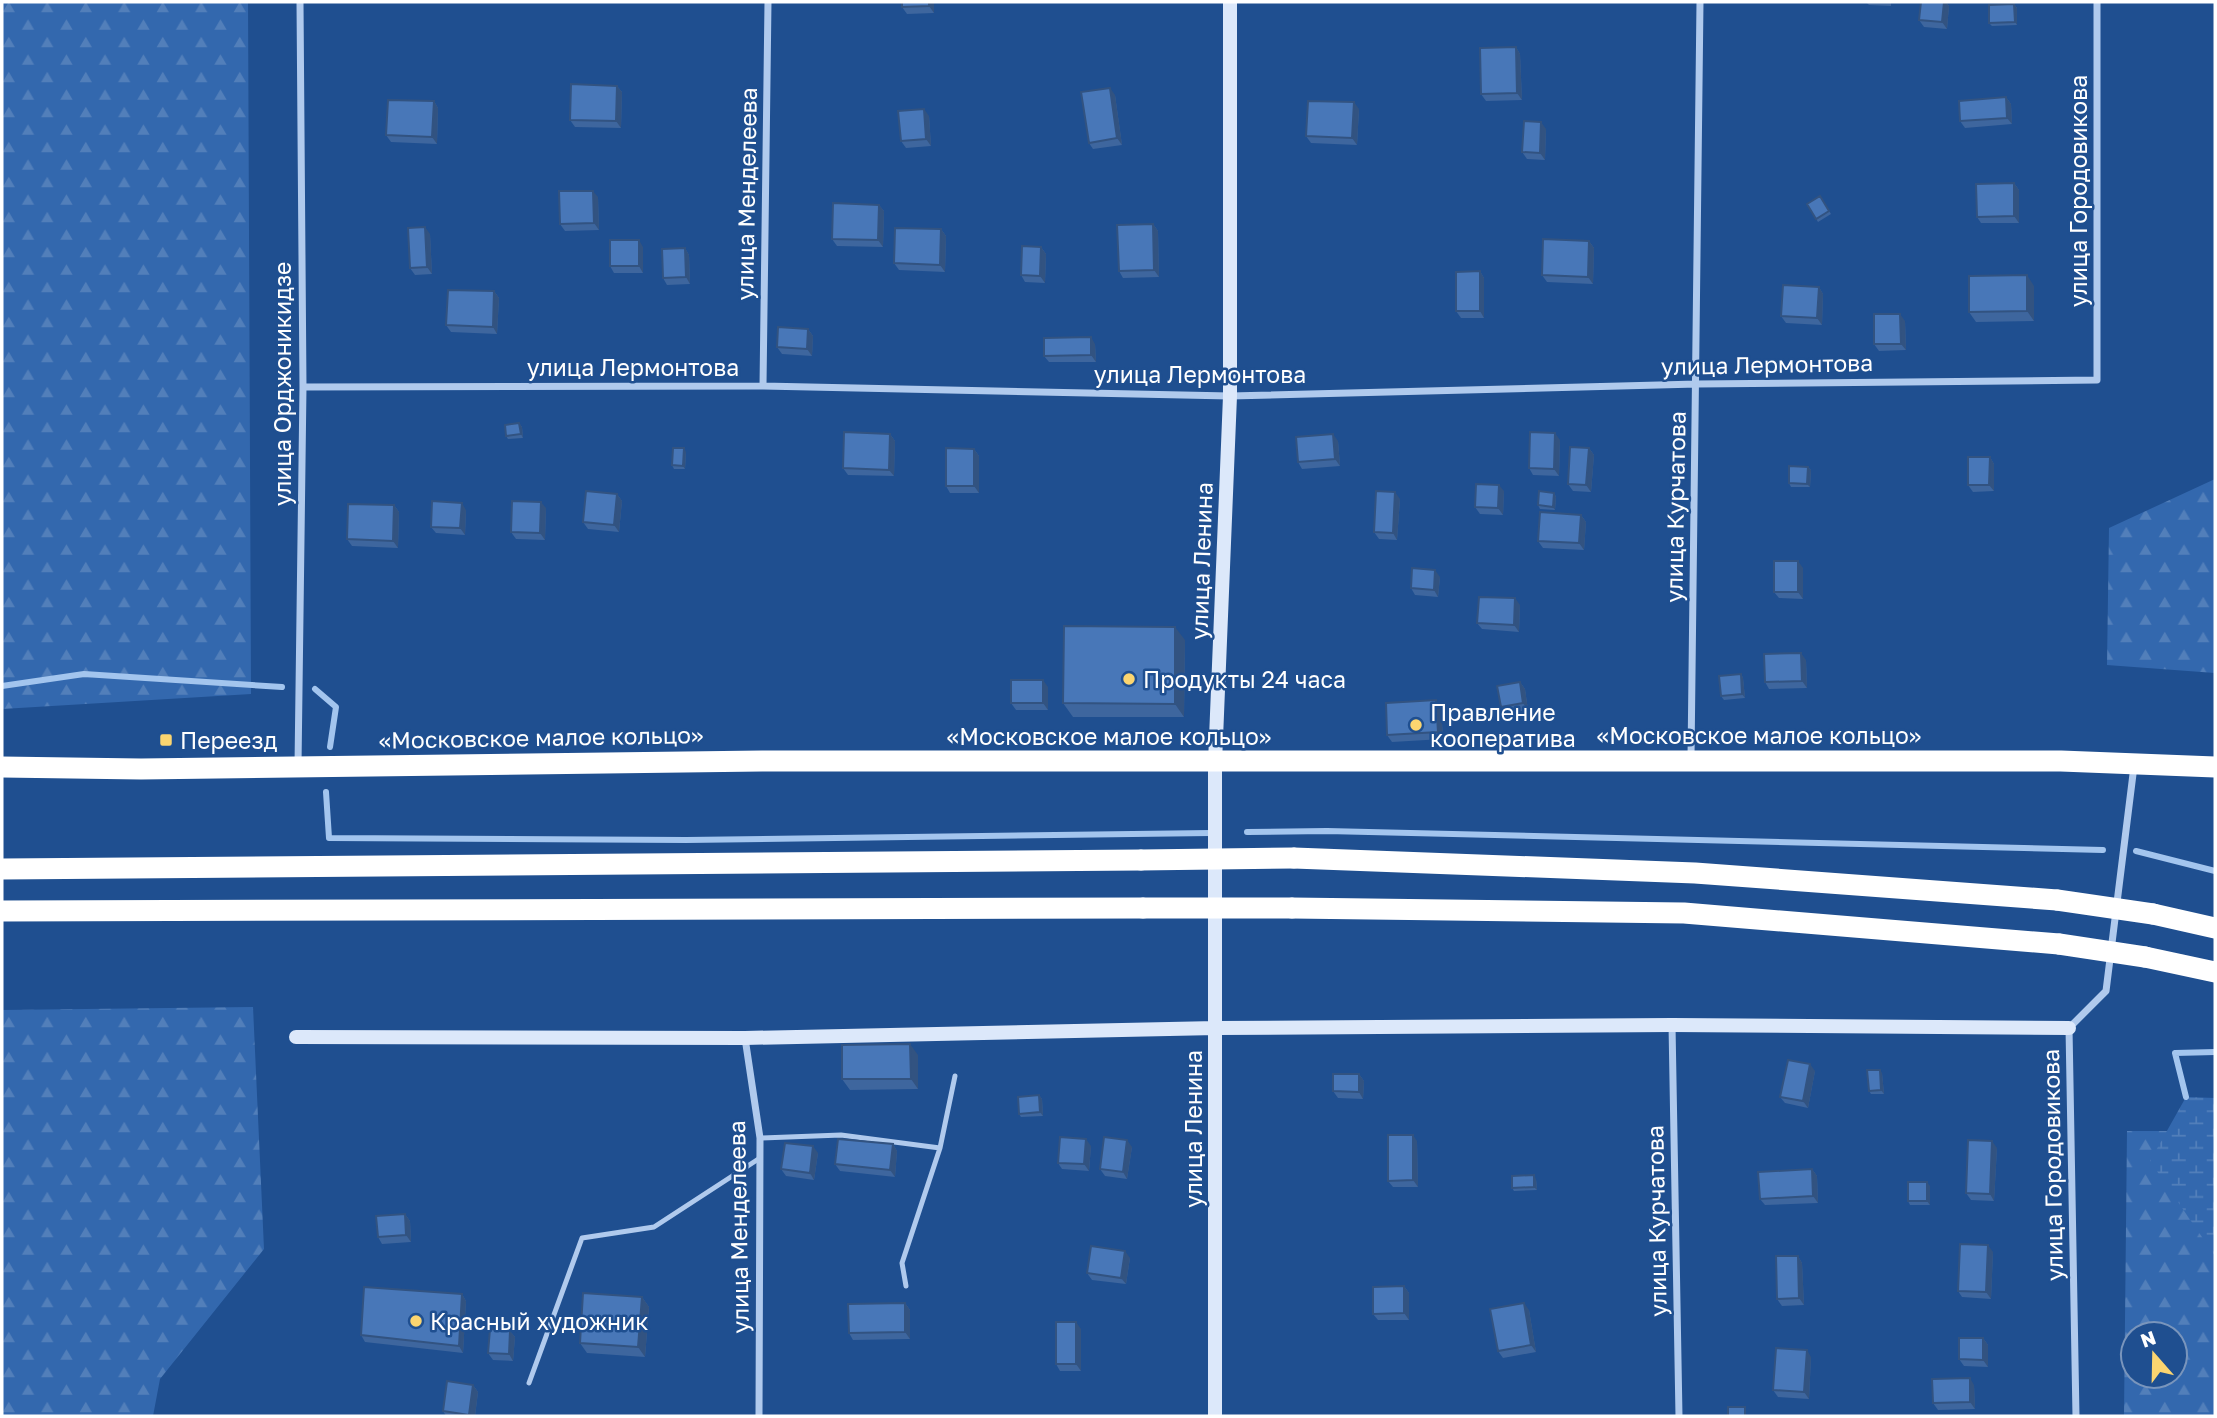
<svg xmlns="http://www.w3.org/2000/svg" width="2217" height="1418" font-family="'Golos Text',sans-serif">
<defs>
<pattern id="forest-firs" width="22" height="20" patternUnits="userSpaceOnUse" patternTransform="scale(1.75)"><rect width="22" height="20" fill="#3368ae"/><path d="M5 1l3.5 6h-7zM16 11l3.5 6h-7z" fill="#527fba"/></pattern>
<pattern id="wetland-marsh" width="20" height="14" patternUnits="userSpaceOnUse" patternTransform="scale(1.75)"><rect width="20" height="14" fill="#3368ae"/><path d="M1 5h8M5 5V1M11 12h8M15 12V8" fill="none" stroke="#527fba"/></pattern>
</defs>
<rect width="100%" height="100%" fill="#1f4f90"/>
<path fill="url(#forest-firs)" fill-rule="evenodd" d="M2 2H248L251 694 2 709Z
M2215 479V673L2107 665 2109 528Z
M253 1007 264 1249 160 1379 153 1416H2V1010Z
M2127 1131H2215V1416H2124ZM2133 1334H2175V1376H2133Z"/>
<path fill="url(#wetland-marsh)" d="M2186 1097 2215 1098V1256L2150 1161Z"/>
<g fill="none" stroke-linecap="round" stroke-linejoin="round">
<path stroke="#a3c5ee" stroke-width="6" d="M2 686 84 674 282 687
M315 689 336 707 330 747
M326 792 329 838 686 840 1211 833
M1247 832 1327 831 2103 850
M2136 851 2215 871
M2186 1097 2175 1053 2215 1052"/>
<path stroke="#b0caed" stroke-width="5" d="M760 1138 841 1135 940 1148 902 1263 906 1286
M940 1148 955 1076
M529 1383 582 1238 654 1227 760 1158"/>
<path stroke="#b0caed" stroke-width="7" d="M763 386 768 2
M303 387 763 386 1230 396 1697 384 2097 380V2
M1691 757 1700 2
M298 766 303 387 300 2
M1672 1025 1679 1416
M745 1038 760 1138 759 1416
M2076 1416 2069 1028 2106 991 2134 766"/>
<path stroke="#dce8fa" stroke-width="14" d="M296 1037 745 1038 1216 1028 1672 1025 2069 1028
M1215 1416V763L1230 396V2"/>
<path stroke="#fff" stroke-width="21" d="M2 767 141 769 762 761H2061L2215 767
M1294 858 1695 873 2057 900
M2 869 1141 860
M1292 908 1684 913 2059 944
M2 911 1143 908
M2153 914 2215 928
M2145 957 2215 972"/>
<path stroke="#fff" stroke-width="21" d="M1141 860 1294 858
M2057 900 2153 914
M1143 908H1292
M2059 944 2145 957"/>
</g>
<path fill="#3e669e" d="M902 2H934V13L907 14 902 7Z
M1866 2H1891V6L1869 5Z
M1921 2H1946L1949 6 1947 29 1924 27 1919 20Z
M2014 4 2017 8V25L1992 26 1989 23Z
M1516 47 1520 54 1522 100 1486 101 1481 94Z
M617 86 622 92 621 128 575 127 570 120Z
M1115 95 1122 145 1093 149 1089 143Z
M2006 97 2011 104 2012 124 1965 128 1960 121Z
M434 101 438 108 437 144 391 142 386 135Z
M1359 109 1357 145 1311 143 1306 136Z
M929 116 931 146 906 148 901 141Z
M1546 129 1545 160 1527 159 1522 152Z
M2014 183 2019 190V223H1981L1977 217Z
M1820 196 1831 214 1818 222 1807 204Z
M598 197 599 230 565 231 560 224Z
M879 205 884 211 883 247 837 246 832 239Z
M1153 224 1158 231 1159 277 1123 278 1119 271Z
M941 229 946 236 945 272 899 270 894 263Z
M430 234 432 274 415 275 410 268Z
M1589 241 1594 248 1593 284 1547 282 1542 275Z
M643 247V273H614L610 266Z
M1041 247 1046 254 1045 283 1025 282 1021 275Z
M685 248 689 255 690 284 667 285 663 278Z
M1480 271 1484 278V318H1461L1456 311Z
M2034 286V321L1976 322 1969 312Z
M1819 287 1823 294 1822 325 1786 323 1781 316Z
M494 291 499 298 497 334 451 332 446 325Z
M1905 321 1906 350 1879 351 1874 344Z
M808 329 813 336 812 356 782 354 777 347Z
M1095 344 1096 362H1049L1044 356Z
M519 423 522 427 523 438 508 439 506 436Z
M890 434 895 441 894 476 848 475 843 468Z
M1560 440 1559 476 1533 475 1529 468Z
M1338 441 1340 466 1302 469 1298 462Z
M1589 448 1594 455 1591 492 1573 491 1568 484Z
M974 449 979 456V493H950L946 486Z
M686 452 685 469H674L672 465Z
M1990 457 1994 464V491L1973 492 1968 485Z
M1808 467 1811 470 1810 487H1791L1789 483Z
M1504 491 1503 515 1480 514 1475 507Z
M1554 493 1556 497 1555 510 1540 509 1538 505Z
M617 494 622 501 619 532 588 529 583 522Z
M1400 499 1397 540 1379 539 1374 532Z
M394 505 399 512 398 548 352 546 347 539Z
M546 508 545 540 516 539 511 532Z
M466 510 465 535 436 533 431 527Z
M1581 515 1586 522 1584 550 1543 548 1538 541Z
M1803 568V599L1779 598 1774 592Z
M1440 577 1438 597 1415 595 1411 588Z
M1520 605 1519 632 1482 629 1477 623Z
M1185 640 1184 717H1073L1063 703Z
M1806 660 1807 688 1769 689 1765 682Z
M1741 674 1743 678 1745 698 1724 700 1721 696Z
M1520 682 1525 689 1528 710 1505 714 1501 707Z
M1048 687V710H1016L1011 703Z
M1436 700 1441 707 1443 739 1392 742 1387 735Z
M918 1055V1089L850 1090 842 1079Z
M1815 1071 1808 1108 1785 1103 1780 1097Z
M1882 1073 1884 1094H1871L1869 1091Z
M1359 1074 1364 1081 1363 1099 1338 1098 1333 1091Z
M1039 1095 1042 1099 1043 1116 1021 1117 1019 1114Z
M1417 1141 1418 1187H1393L1388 1181Z
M893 1144 897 1151 895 1177 840 1171 835 1164Z
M1091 1146 1089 1171 1062 1169 1058 1163Z
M1132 1147 1127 1179 1105 1176 1100 1169Z
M1997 1148 1994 1201 1971 1200 1966 1193Z
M818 1153 814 1180 786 1176 781 1169Z
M1812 1169 1817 1176 1818 1203 1765 1205 1760 1199Z
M1536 1179 1537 1190 1514 1191 1512 1188Z
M1930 1186V1205H1910L1908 1201Z
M405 1214 410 1221 411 1242 382 1244 378 1237Z
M1993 1252 1991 1299 1962 1297 1958 1291Z
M1798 1256 1802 1263 1804 1305 1782 1306 1777 1299Z
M1130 1258 1126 1284 1092 1280 1087 1273Z
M1404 1286 1409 1293V1320H1378L1373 1314Z
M462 1294 466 1301 463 1353 365 1342 361 1335Z
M642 1297 649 1307 645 1357 587 1353 580 1343Z
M905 1303 910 1310V1339L853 1340 849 1333Z
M1529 1310 1536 1352 1503 1358 1498 1351Z
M1081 1329V1371H1060L1056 1364Z
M510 1331 515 1337 513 1361 493 1360 488 1353Z
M1983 1338 1988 1345V1367L1964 1366 1959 1359Z
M1811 1357 1809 1399 1778 1397 1773 1390Z
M473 1385 478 1392 475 1416H446L443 1411Z
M1974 1385 1975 1409 1938 1410 1933 1403Z"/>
<path fill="#325381" d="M929 2H934V13L929 6Z
M1944 2H1946L1949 6 1947 29 1942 22Z
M2014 4 2017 8V25L2015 22Z
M1516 47 1520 54 1522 100 1517 93Z
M617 86 622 92 621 128 616 121Z
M1110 88 1115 95 1122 145 1117 138Z
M2006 97 2011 104 2012 124 2007 118Z
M434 101 438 108 437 144 432 137Z
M1354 102 1359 109 1357 145 1352 138Z
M924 109 929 116 931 146 926 139Z
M1541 122 1546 129 1545 160 1540 153Z
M2014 183 2019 190V223L2014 216Z
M593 191 598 197 599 230 594 223Z
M879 205 884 211 883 247 878 240Z
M1153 224 1158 231 1159 277 1154 270Z
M425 227 430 234 432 274 427 267Z
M941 229 946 236 945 272 940 265Z
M639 240 643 247V273L639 266Z
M1589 241 1594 248 1593 284 1588 277Z
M1041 247 1046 254 1045 283 1040 276Z
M685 248 689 255 690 284 686 277Z
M1480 271 1484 278V318L1480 311Z
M2027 275 2034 286V321L2027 311Z
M1819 287 1823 294 1822 325 1817 318Z
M494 291 499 298 497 334 493 327Z
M1900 314 1905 321 1906 350 1901 344Z
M808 329 813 336 812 356 807 349Z
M1091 337 1095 344 1096 362 1091 355Z
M519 423 522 427 523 438 521 434Z
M1555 433 1560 440 1559 476 1554 469Z
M890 434 895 441 894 476 889 470Z
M1333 434 1338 441 1340 466 1335 459Z
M684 448 686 452 685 469 683 466Z
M1589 448 1594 455 1591 492 1586 485Z
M974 449 979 456V493L974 486Z
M1990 457 1994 464V491L1989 485Z
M1808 467 1811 470 1810 487 1807 484Z
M1499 485 1504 491 1503 515 1498 508Z
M1395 492 1400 499 1397 540 1393 533Z
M1554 493 1556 497 1555 510 1553 507Z
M617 494 622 501 619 532 614 525Z
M541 502 546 508 545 540 540 533Z
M462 503 466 510 465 535 460 528Z
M394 505 399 512 398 548 393 541Z
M1581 515 1586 522 1584 550 1579 543Z
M1798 561 1803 568V599L1798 592Z
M1435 570 1440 577 1438 597 1434 590Z
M1515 598 1520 605 1519 632 1514 625Z
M1175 627 1185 640 1184 717 1175 704Z
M1801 653 1806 660 1807 688 1802 681Z
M1741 674 1743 678 1745 698 1742 694Z
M1043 680 1048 687V710L1043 703Z
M1520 682 1525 689 1528 710 1523 703Z
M1436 700 1441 707 1443 739 1438 732Z
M910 1044 918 1055V1089L911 1079Z
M1810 1064 1815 1071 1808 1108 1803 1101Z
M1880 1070 1882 1073 1884 1094 1881 1090Z
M1359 1074 1364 1081 1363 1099 1359 1092Z
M1039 1095 1042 1099 1043 1116 1040 1112Z
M1413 1135 1417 1141 1418 1187 1413 1180Z
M1086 1139 1091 1146 1089 1171 1084 1164Z
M1127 1140 1132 1147 1127 1179 1123 1172Z
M1992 1141 1997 1148 1994 1201 1990 1194Z
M893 1144 897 1151 895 1177 890 1170Z
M813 1146 818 1153 814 1180 810 1173Z
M1812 1169 1817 1176 1818 1203 1813 1196Z
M1534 1175 1536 1179 1537 1190 1534 1187Z
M1927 1182 1930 1186V1205L1927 1201Z
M405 1214 410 1221 411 1242 406 1235Z
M1988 1245 1993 1252 1991 1299 1986 1292Z
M1125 1251 1130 1258 1126 1284 1121 1278Z
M1798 1256 1802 1263 1804 1305 1799 1298Z
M1404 1286 1409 1293V1320L1404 1313Z
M462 1294 466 1301 463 1353 459 1346Z
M642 1297 649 1307 645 1357 638 1347Z
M905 1303 910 1310V1339L905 1332Z
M1524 1303 1529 1310 1536 1352 1531 1345Z
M1076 1322 1081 1329V1371L1076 1364Z
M510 1331 515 1337 513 1361 509 1354Z
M1983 1338 1988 1345V1367L1983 1360Z
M1807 1350 1811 1357 1809 1399 1804 1392Z
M1970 1378 1974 1385 1975 1409 1970 1402Z
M473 1385 478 1392 475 1416H470L469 1415Z"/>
<path fill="#4877b8" stroke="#325381" stroke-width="2" d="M902 2H929V6L902 7Z
M1921 2H1944L1942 22 1919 20Z
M2014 4 2015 22 1989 23V5Z
M1516 47 1517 93 1481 94 1480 48Z
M571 84 617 86 616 121 570 120Z
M1110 88 1117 138 1089 143 1081 92Z
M2006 97 2007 118 1960 121 1959 101Z
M388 100 434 101 432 137 386 135Z
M1308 101 1354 102 1352 138 1306 136Z
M924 109 926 139 901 141 898 111Z
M1524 121 1541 122 1540 153 1522 152Z
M2014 183V216L1977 217 1976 184Z
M559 191H593L594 223 560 224Z
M1820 196 1829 211 1816 219 1807 204Z
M833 203 879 205 878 240 832 239Z
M1153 224 1154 270 1119 271 1117 225Z
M425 227 427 267 410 268 408 228Z
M895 228 941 229 940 265 894 263Z
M1543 239 1589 241 1588 277 1542 275Z
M610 240H639V266H610Z
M1022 246 1041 247 1040 276 1021 275Z
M685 248 686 277 663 278 662 249Z
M1480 271V311H1456V272Z
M2027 275V311L1969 312V276Z
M1783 285 1819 287 1817 318 1781 316Z
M448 290 494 291 493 327 446 325Z
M1874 314H1900L1901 344H1874Z
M778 327 808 329 807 349 777 347Z
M1091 337V355L1044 356V338Z
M519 423 521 434 506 436 505 425Z
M844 432 890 434 889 470 843 468Z
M1530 432 1555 433 1554 469 1529 468Z
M1333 434 1335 459 1298 462 1296 437Z
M1570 447 1589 448 1586 485 1568 484Z
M673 448H684L683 466 672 465Z
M946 448 974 449V486H946Z
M1968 457H1990L1989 485H1968Z
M1789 466 1808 467 1807 484 1789 483Z
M1476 484 1499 485 1498 508 1475 507Z
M586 491 617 494 614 525 583 522Z
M1376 491 1395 492 1393 533 1374 532Z
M1539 491 1554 493 1553 507 1538 505Z
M432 501 462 503 460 528 431 527Z
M512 501 541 502 540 533 511 532Z
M348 504 394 505 393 541 347 539Z
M1540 512 1581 515 1579 543 1538 541Z
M1774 561H1798V592H1774Z
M1412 568 1435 570 1434 590 1411 588Z
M1479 597 1515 598 1514 625 1477 623Z
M1064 626 1175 627V704L1063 703Z
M1801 653 1802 681 1765 682 1764 654Z
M1741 674 1742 694 1721 696 1719 676Z
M1011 680H1043V703H1011Z
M1520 682 1523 703 1501 707 1497 686Z
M1436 700 1438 732 1387 735 1386 703Z
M910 1044 911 1079H842V1045Z
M1788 1060 1810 1064 1803 1101 1780 1097Z
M1867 1070H1880L1881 1090 1869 1091Z
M1333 1074H1359V1092L1333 1091Z
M1039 1095 1040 1112 1019 1114 1018 1097Z
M1388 1135H1413V1180L1388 1181Z
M1060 1137 1086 1139 1084 1164 1058 1163Z
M1104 1137 1127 1140 1123 1172 1100 1169Z
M838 1139 893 1144 890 1170 835 1164Z
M1968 1140 1992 1141 1990 1194 1966 1193Z
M785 1143 813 1146 810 1173 781 1169Z
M1812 1169 1813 1196 1760 1199 1758 1172Z
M1534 1175V1187L1512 1188V1176Z
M1908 1182H1927V1201H1908Z
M405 1214 406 1235 378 1237 376 1216Z
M1960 1244 1988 1245 1986 1292 1958 1291Z
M1091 1246 1125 1251 1121 1278 1087 1273Z
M1776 1256H1798L1799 1298 1777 1299Z
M1404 1286V1313L1373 1314V1287Z
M364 1287 462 1294 459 1346 361 1335Z
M583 1293 642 1297 638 1347 580 1343Z
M905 1303V1332L849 1333 848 1304Z
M1524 1303 1531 1345 1498 1351 1490 1309Z
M1056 1322H1076V1364H1056Z
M490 1329 510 1331 509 1354 488 1353Z
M1959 1338H1983V1360L1959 1359Z
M1776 1348 1807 1350 1804 1392 1773 1390Z
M1970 1378V1402L1933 1403 1932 1379Z
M447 1381 473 1385 469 1415 443 1411Z
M1728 1407H1745V1416H1728Z"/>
<g fill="#fbd570" stroke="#1f4f90" stroke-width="2.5">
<circle cx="1129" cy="679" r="7"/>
<circle cx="1416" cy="725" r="7"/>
<rect x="159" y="733" width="14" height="14" rx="3.5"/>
<circle cx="416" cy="1321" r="7"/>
</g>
<g text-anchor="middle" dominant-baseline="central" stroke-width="5" stroke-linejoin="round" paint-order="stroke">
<g font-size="23" fill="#fff" stroke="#1f4f90">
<text transform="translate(2078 191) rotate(-90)">улица Городовикова</text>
<text transform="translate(746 194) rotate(-89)">улица Менделеева</text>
<text transform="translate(1767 364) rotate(-1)">улица Лермонтова</text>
<text x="633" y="367">улица Лермонтова</text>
<text x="1200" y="374">улица Лермонтова</text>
<text transform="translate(282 384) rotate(-90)">улица Орджоникидзе</text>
<text transform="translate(1675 507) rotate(-89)">улица Курчатова</text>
<text transform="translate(1201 561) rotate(-88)">улица Ленина</text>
<text x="1759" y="735">«Московское малое кольцо»</text>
<text x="1109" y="736">«Московское малое кольцо»</text>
<text transform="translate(541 737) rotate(-1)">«Московское малое кольцо»</text>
<text transform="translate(1193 1129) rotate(-90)">улица Ленина</text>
<text transform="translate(2052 1165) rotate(-91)">улица Городовикова</text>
<text transform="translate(1656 1221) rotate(-91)">улица Курчатова</text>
<text transform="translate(738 1227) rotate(-91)">улица Менделеева</text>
</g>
<g font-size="23" fill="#fff" stroke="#1f4f90" text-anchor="start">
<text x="1143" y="679">Продукты 24 часа</text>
<text x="1430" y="712">Правление<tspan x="1430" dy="26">кооператива</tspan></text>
<text x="180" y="740">Переезд</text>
<text x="430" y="1321">Красный художник</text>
</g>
</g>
<rect width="2217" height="1418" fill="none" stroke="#ffffff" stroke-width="7"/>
<g transform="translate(2154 1355) rotate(340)"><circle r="33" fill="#1f4f90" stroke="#7995bc" stroke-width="2"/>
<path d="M0-5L12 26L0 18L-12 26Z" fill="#fbd570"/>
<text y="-10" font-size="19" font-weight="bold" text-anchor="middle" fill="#ffffff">N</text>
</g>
</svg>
